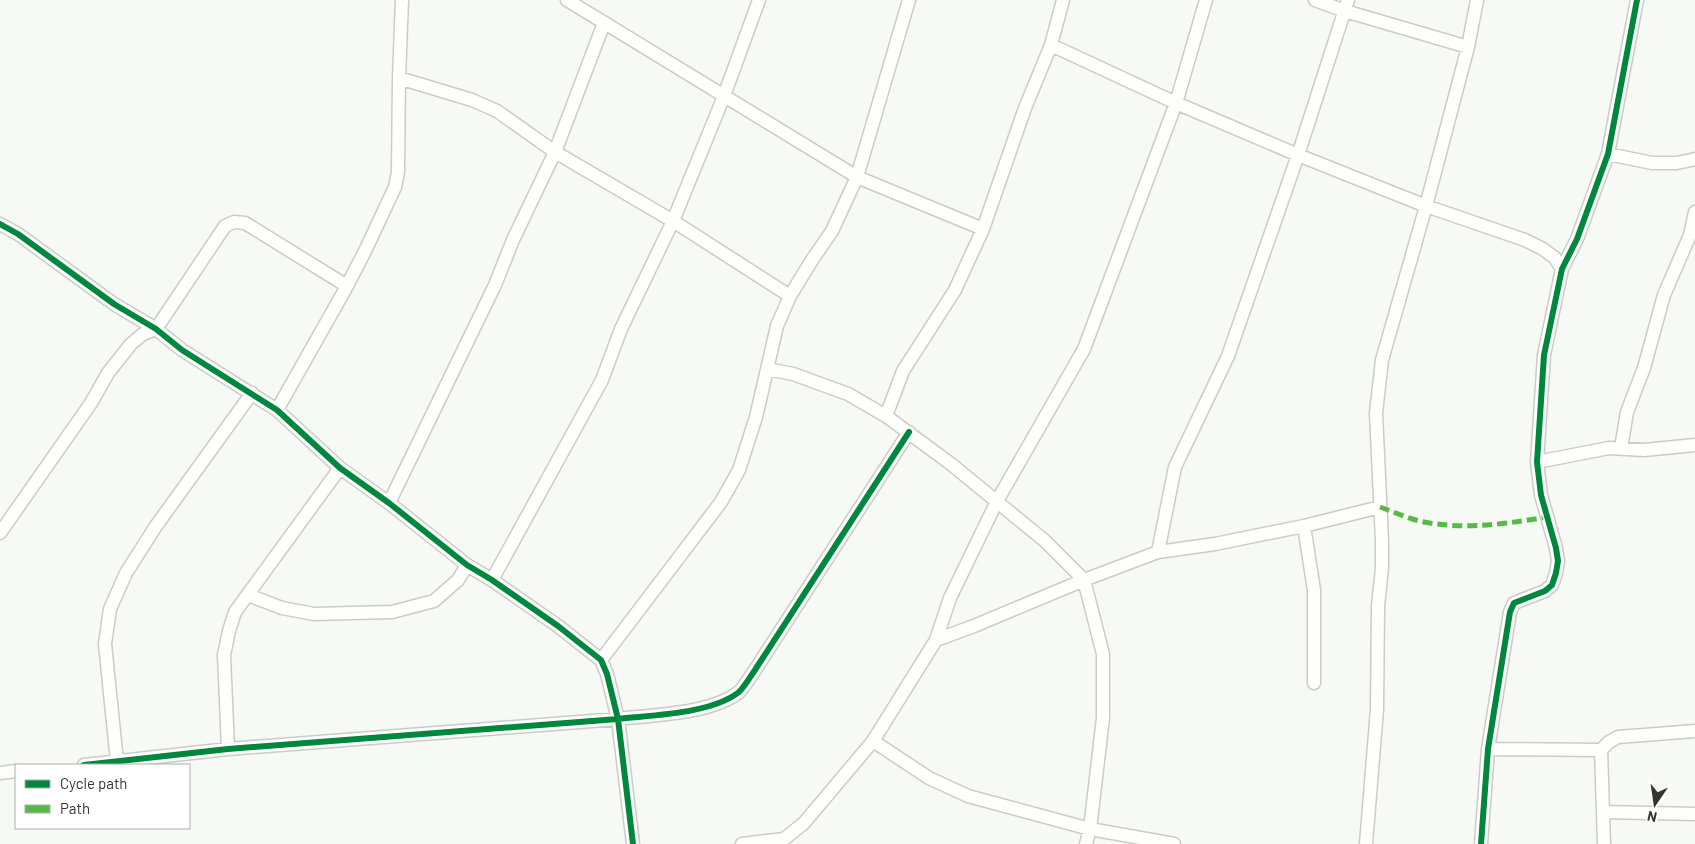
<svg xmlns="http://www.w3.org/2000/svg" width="1695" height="844" font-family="Barlow,sans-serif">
<rect width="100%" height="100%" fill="#f7faf4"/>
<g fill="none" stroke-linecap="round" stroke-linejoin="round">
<g stroke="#c9ccc7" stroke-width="15">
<path id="street" d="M567 0 857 177 983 229
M1315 0 1345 11 1468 47
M1051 45 1176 103 1298 155 1426 206 1525 240 1543 249 1555 258 1562 269
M399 78 472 100 497 111 555 152 673 221 790 296
M1608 154 1652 163H1677L1695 159
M0 224 18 234 114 304 156 329 182 350 277 410 340 468 389 503 467 565 492 580 558 626 601 660 607 674 618 719 633 844
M767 369 793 374 848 394 886 416 951 464 1045 541 1084 580 1103 654V718L1090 829 1086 844
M277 410 347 286 366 249 395 187 398 172 399 78 402 0
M886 416 903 371 955 290 983 229 1025 108 1051 45 1063 0
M1621 448 1627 412 1644 368 1664 295 1690 235 1695 212
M1537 462 1609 448 1644 450 1695 445
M389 503 495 285 513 240 555 152 604 23
M1304 526 1314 590V683
M0 533 91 403 108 373 131 344 143 334 156 329 225 226 234 222 245 223 347 286
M1158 552 1175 467 1228 356 1298 155 1348 0
M492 580 602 380 621 329 673 221 724 96 759 0
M248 595 282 608 314 614 392 612 434 601 458 580 467 565
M936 640 950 598 997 501 1084 349 1176 103 1206 0
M601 660 721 502 739 470 756 417 777 326 790 296 812 260 832 231 857 177 909 0
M873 741 929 778 968 796 1090 829 1174 844
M228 749 224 655 229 631 235 612 340 468
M1488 749 1601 750
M117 762 105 644 110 609 126 573 156 526 252 393
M84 765 228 749 618 719C653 715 711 714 739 692 745 686 750 677 755 670L909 432
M0 773 16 771
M1603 812 1695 814
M742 844 784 839 804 823 873 741 936 640 974 626 1084 580 1158 552 1215 544 1304 526 1380 507
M1366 844 1377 709 1378 606 1382 568V541L1376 413 1382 360 1426 206 1468 47 1477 0
M1481 844 1488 749 1510 612 1514 603 1545 591 1552 585 1556 573 1558 561 1556 548 1541 495 1537 462 1544 355 1562 269 1577 239 1608 154 1637 0
M1604 844 1601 750 1609 742 1618 737 1695 731"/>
</g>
<use href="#street" stroke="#fefefd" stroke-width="12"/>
<path stroke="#58b947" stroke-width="5" stroke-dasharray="10 5" stroke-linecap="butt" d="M1380 507C1394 512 1409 519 1424 522 1467 530 1504 524 1547 517"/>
<g stroke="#fff" stroke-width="9">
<path id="cycleway" d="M0 224 18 234 114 304 156 329 182 350 277 410 340 468 389 503 467 565 492 580 558 626 601 660 607 674 618 719 633 844
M84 765 228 749 618 719C653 715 711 714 739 692 745 686 750 677 755 670L909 432
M1481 844 1488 749 1510 612 1514 603 1545 591 1552 585 1556 573 1558 561 1556 548 1541 495 1537 462 1544 355 1562 269 1577 239 1608 154 1637 0"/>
</g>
<use href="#cycleway" stroke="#00873e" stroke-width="6"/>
</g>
<rect x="15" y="764" width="175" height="65" fill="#ffffff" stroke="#adaead"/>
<rect x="25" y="780" width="25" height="8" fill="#00873e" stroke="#adaead"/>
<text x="60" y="789" font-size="15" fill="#333531">Cycle path</text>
<rect x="25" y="805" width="25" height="8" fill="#58b947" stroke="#adaead"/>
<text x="60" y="814" font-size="15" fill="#333531">Path</text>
<g transform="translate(1655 804) rotate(193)" stroke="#ffffff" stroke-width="4" paint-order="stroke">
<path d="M0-4L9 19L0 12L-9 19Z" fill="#333531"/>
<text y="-8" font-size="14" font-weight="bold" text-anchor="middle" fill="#333531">N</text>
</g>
</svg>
